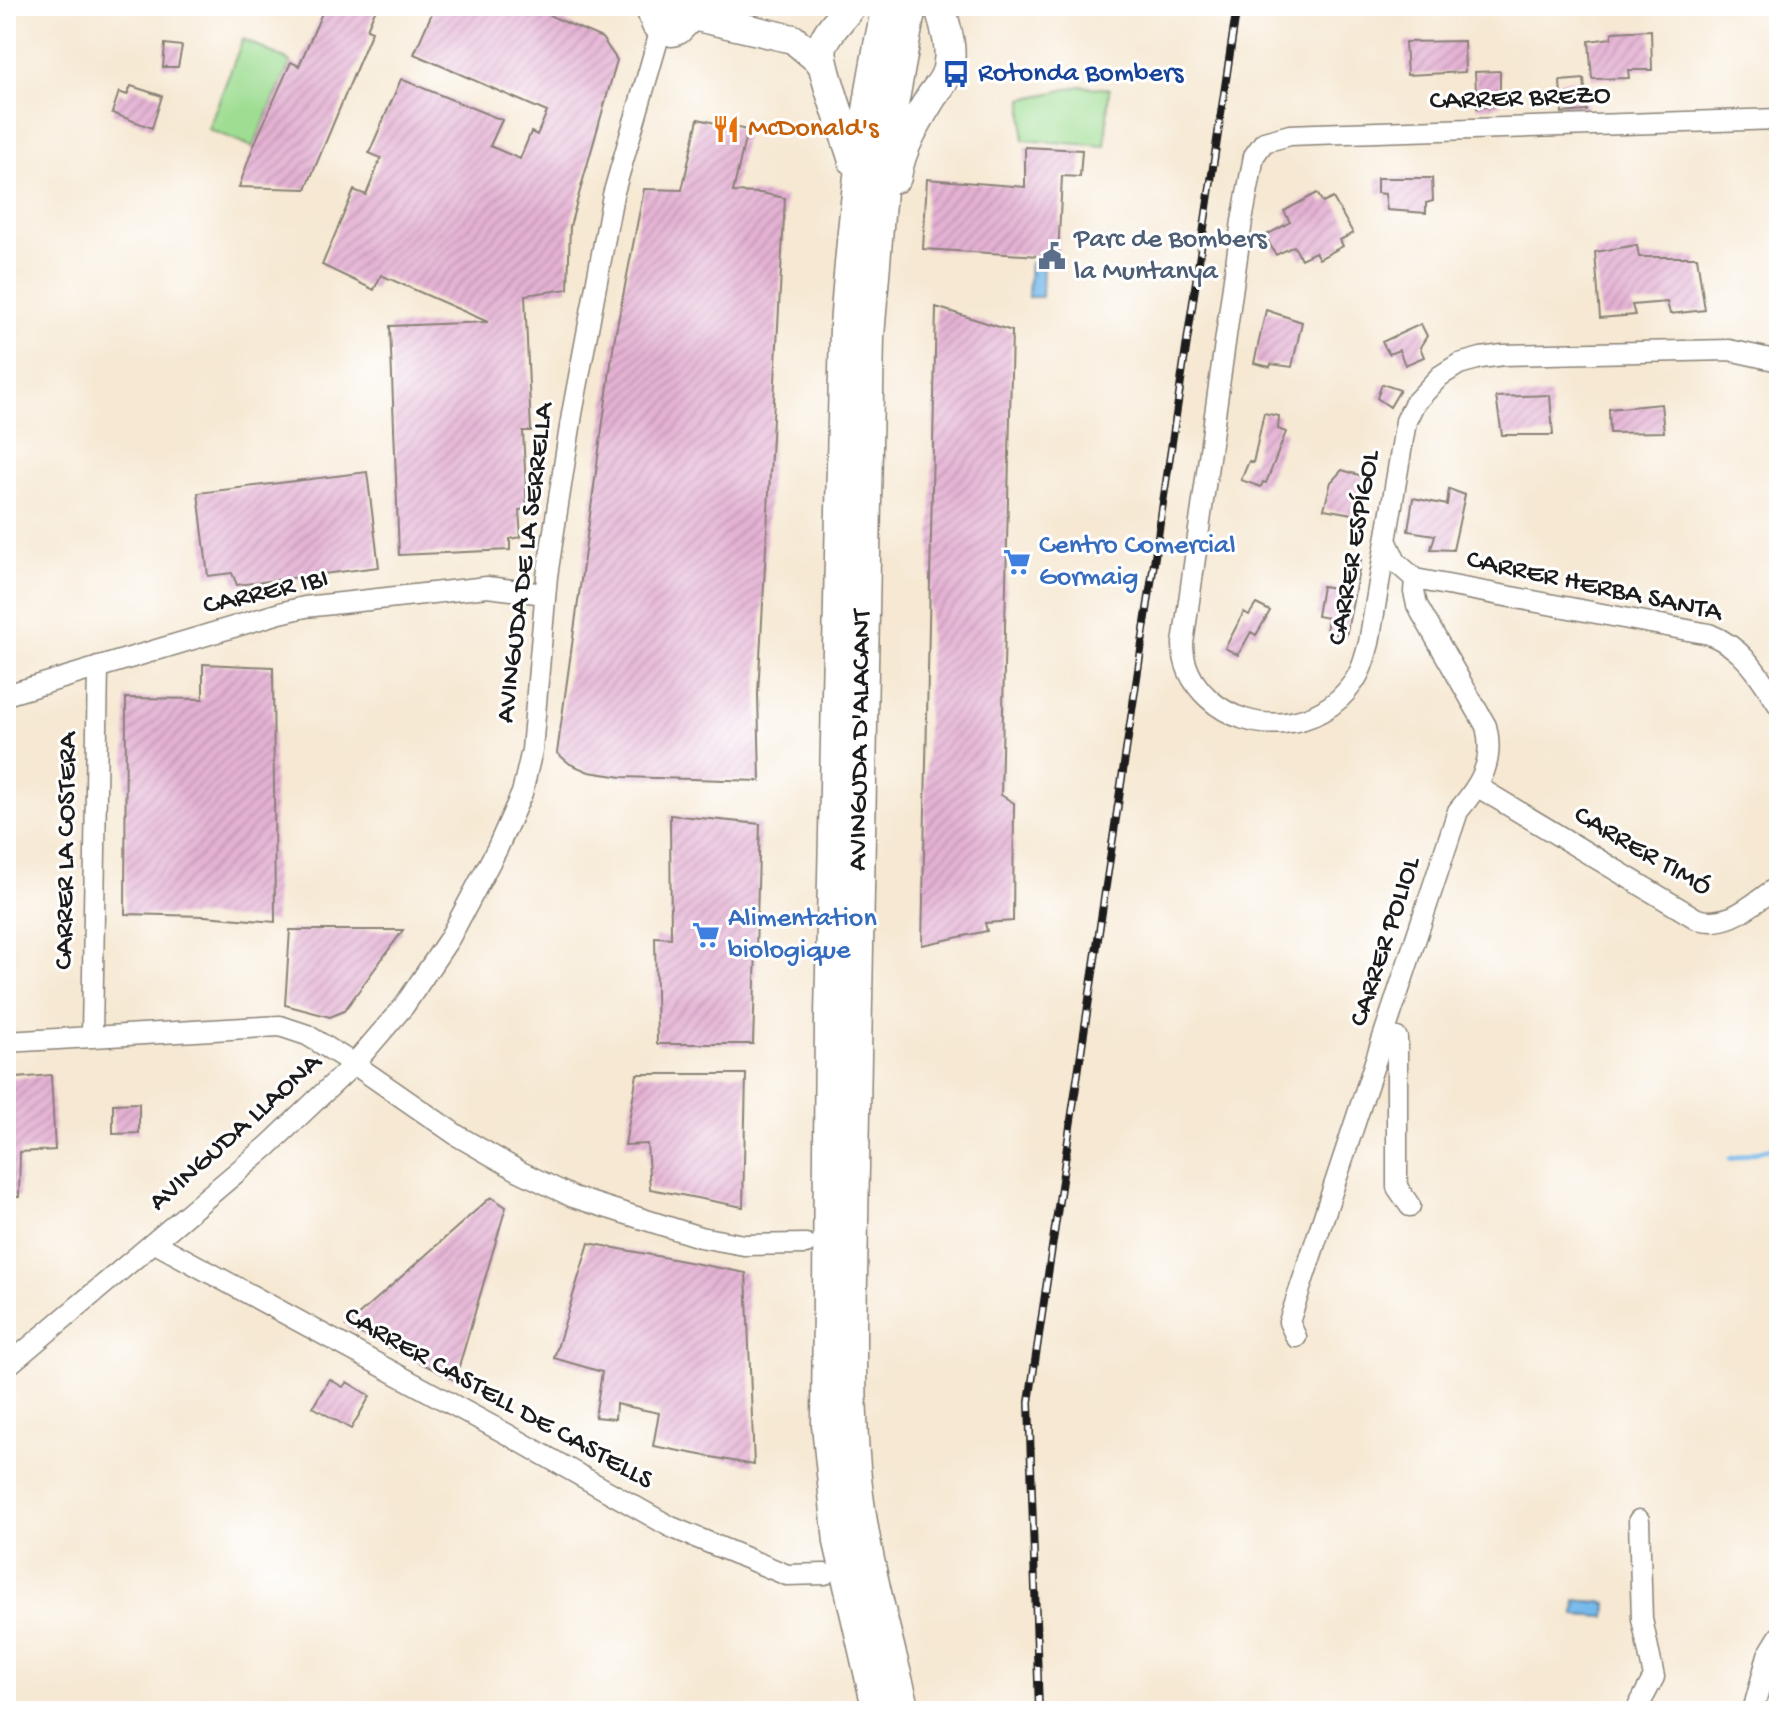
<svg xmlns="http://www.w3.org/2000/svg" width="1785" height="1717" font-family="'Gochi Hand',sans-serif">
<defs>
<pattern id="water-ripples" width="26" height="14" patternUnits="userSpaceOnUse" patternTransform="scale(2)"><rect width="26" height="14" fill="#76baec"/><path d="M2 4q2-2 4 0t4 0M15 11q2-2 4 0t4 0" fill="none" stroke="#669fca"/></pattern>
<pattern id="building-hatch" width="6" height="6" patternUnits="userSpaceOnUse" patternTransform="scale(2)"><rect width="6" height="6" fill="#e4b1d3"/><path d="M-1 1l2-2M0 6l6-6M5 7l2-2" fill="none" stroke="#c398b5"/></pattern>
</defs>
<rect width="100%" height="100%" fill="#fff"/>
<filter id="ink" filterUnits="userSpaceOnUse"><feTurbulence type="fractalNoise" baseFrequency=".0125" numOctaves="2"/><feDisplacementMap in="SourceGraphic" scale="16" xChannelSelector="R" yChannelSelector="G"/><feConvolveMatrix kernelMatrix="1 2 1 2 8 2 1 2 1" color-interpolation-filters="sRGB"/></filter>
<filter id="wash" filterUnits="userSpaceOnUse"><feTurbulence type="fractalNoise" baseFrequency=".006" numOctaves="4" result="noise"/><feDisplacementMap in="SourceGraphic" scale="32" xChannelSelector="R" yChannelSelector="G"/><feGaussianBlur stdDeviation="1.8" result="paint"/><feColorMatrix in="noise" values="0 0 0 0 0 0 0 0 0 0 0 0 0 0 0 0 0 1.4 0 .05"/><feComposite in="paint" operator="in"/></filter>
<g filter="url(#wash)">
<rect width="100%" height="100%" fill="#f6e8d2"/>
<path fill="#9edd92" stroke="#5d7c57" stroke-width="2" d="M243 39 291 62 253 147 208 129Z
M1081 86 1109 89 1105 146 1023 140V99Z"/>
<path fill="url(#water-ripples)" stroke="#496b84" stroke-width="2" d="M1030 263H1043L1042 297H1028Z
M1576 1600 1607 1603 1606 1617 1575 1615Z"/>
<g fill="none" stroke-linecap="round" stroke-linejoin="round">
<path stroke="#76baec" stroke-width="5" d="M1730 1159 1779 1146"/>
</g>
<g id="blocks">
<path fill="url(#building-hatch)" d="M325 6H377L367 29 372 31 306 189 239 187 253 147 291 62 299 66Z
M435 6H528L602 38 617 60 570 226 568 289 525 295 531 431H523L527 509 519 510 521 537 510 539V550L399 555 390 326 488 322 381 275 374 290 322 265 354 190 366 195 381 158 369 153 401 79 502 120 490 146 520 159 531 132 537 135 547 112 414 54Z
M1651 30 1652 70H1628L1629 78 1592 79 1589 41 1611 38 1613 32Z
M1464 41 1465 72 1407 75 1405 42Z
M165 44 182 46 178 67H163Z
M1500 71V105L1477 108 1475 72Z
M1584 79 1587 111 1562 113 1560 81Z
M131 86 162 96 152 128 112 113 119 92 127 95Z
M698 119 747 130 733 192 761 193 785 198 758 694 760 781 622 777 589 772 570 764 557 753 614 342 644 189 682 190Z
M1025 147 1082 150 1080 177 1062 176 1058 257 923 249 927 179 1025 187Z
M1377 178H1432L1433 201 1426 203V213L1387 210 1385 194 1377 193Z
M1317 193 1323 203 1333 198 1353 233 1340 240 1343 246 1319 259 1315 252 1301 259 1294 246 1276 255 1265 236 1290 222 1284 211Z
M1637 245 1639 257H1697L1705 310 1670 314 1667 302 1632 305 1635 315 1600 318 1595 252Z
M936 307 1012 331 1001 795 1014 803 1013 921 985 923 987 931 922 945Z
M1266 310 1302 322 1292 367 1271 364 1270 367 1254 363Z
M1421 324 1427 336 1420 347 1424 357 1405 365 1399 350 1389 354 1382 342Z
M1382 384 1400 390 1390 407 1377 398Z
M1550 395 1553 435H1502L1496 397Z
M1661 404 1664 432 1610 433 1609 409Z
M1264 413 1279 416 1278 429 1286 432 1266 483 1263 482 1261 487 1241 480 1249 461 1253 463Z
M1342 470 1369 478 1358 515 1324 509 1331 482Z
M367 472 379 567 237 585 232 573 208 576 198 493Z
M1449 489 1465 495 1453 550 1431 549 1435 535 1408 531 1413 498 1447 505Z
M1346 557 1361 560 1346 636 1326 632 1328 618 1317 616 1322 586 1340 589Z
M1256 604 1270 611 1256 635 1251 632 1238 655 1225 648 1244 612 1249 615Z
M203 664 273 667 275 922 205 916 125 914 126 698 203 699Z
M670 815 760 824 753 1044H657L655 937 671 938Z
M290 930H403L344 1011 330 1017 285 1005Z
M637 1074H746L743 1207 650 1189 647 1144 625 1145Z
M51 1075 55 1150 20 1152 19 1197H6V1079Z
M139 1103V1133L113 1134V1104Z
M491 1197 506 1207 455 1380 346 1326Z
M589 1243 746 1273 754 1465 653 1446 659 1413 616 1404 615 1419 595 1417 602 1372 554 1358Z
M329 1379 343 1387 347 1382 370 1396 351 1429 313 1407Z"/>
</g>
</g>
<g filter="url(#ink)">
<use href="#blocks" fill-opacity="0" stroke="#898277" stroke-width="2"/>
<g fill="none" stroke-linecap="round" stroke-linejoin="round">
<g stroke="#898277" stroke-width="23">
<path id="street" d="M1779 119 1315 134 1290 135 1264 142 1254 156 1242 221 1183 644C1183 666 1192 683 1208 698 1250 737 1320 731 1353 683 1362 671 1365 657 1369 643L1406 421 1414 404 1440 376 1459 364 1481 358 1503 355 1729 350 1779 361
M1386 540 1396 562 1415 579 1709 634C1744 648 1760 676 1779 706
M6 695 280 613 305 607 487 587 545 594
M1478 787 1697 919C1731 928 1751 904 1779 886
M92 1035 98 667
M1385 1035 1397 1038V1187L1410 1206
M6 1042 280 1026 307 1035 354 1064 458 1136 519 1171 573 1197 700 1237 744 1245 806 1244
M155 1243 505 1433 671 1527 787 1575 825 1574
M1296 1337 1289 1322 1458 811C1480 785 1495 762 1486 726L1417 605 1414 592 1415 579
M6 1367 268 1146 354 1064 404 1006 449 939 497 849 522 793 532 750 547 576 572 414 613 195 661 29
M1636 1711 1654 1677 1642 1619 1639 1520
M1753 1711 1768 1655 1779 1637"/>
</g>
<g stroke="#898277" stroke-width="31">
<path id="secondary" d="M654 6 652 14 656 25 672 32 678 30 687 21 686 6
M688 15 793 39 824 65"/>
</g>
<g stroke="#898277" stroke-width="33">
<path id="primary" d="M850 6C841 20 827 30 822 47 818 64 848 139 854 161
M896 177C900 148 917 120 932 96 940 85 948 77 949 62 952 44 944 24 940 6
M878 1711 839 1542 827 1425 830 1016 845 326C853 217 864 112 887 6
M905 1711C887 1637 866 1563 857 1487 851 1436 851 1384 851 1333L869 336 884 154 911 6"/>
</g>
<use href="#street" stroke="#fff" stroke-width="20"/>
<use href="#secondary" stroke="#fff" stroke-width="28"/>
<use href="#primary" stroke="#fff" stroke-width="30"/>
<g stroke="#1c1c1c" stroke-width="8">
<path id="rail" d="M1039 1711 1029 1402 1237 6"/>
</g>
<use href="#rail" stroke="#fff" stroke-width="5" stroke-dasharray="15" stroke-linecap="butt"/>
</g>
</g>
<defs>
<g id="bus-bare" transform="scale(2.16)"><path d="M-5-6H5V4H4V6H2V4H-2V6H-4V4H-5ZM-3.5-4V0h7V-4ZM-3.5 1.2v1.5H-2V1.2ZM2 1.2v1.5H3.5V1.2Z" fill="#1a4fb4" stroke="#fff" stroke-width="2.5" paint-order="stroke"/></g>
<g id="restaurant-bare" transform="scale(2.16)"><path d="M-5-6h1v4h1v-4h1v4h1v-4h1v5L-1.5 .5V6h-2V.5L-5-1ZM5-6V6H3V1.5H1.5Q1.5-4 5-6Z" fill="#e8710a" stroke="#fff" stroke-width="2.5" paint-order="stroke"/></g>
<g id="civic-bare" transform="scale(2.16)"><path d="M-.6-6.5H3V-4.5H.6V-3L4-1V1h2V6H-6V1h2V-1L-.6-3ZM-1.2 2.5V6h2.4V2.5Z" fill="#5c6f8a" stroke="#fff" stroke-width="2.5" paint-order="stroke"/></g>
<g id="supermarket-bare" transform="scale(2.16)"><path d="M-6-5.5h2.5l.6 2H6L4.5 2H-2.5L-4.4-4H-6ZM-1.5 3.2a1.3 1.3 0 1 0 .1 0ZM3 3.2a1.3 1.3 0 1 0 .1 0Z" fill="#3f7fe0" stroke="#fff" stroke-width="2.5" paint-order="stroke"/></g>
</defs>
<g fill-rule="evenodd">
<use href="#bus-bare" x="956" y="74"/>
<use href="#restaurant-bare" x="726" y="129"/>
<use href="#civic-bare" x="1052" y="256"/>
<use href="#supermarket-bare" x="1017" y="562"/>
<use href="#supermarket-bare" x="706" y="935"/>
</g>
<g text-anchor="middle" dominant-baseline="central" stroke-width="6" stroke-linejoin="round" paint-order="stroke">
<g font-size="28" fill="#164399" stroke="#fff" text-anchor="start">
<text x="978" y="74">Rotonda Bombers</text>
</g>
<g font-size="28" fill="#1c1c1c" stroke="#fff">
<text transform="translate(1520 99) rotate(-2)">CARRER BREZO</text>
<text transform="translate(1355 548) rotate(-80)">CARRER ESPÍGOL</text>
<text transform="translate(526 563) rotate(-83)">AVINGUDA DE LA SERRELLA</text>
<text transform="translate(1594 587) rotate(12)">CARRER HERBA SANTA</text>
<text transform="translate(266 593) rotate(-13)">CARRER IBI</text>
<text transform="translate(861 740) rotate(-89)">AVINGUDA D'ALACANT</text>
<text transform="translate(67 851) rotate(-89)">CARRER LA COSTERA</text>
<text transform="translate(1642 852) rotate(30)">CARRER TIMÓ</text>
<text transform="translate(1386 942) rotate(-72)">CARRER POLIOL</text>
<text transform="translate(236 1133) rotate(-42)">AVINGUDA LLAONA</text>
<text transform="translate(498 1399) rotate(29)">CARRER CASTELL DE CASTELLS</text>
</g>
<g font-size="28" fill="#c56008" stroke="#fff" text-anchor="start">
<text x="748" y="129">McDonald's</text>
</g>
<g font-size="28" fill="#4e5e75" stroke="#fff" text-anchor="start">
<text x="1074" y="240">Parc de Bombers<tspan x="1074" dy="32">la Muntanya</tspan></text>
</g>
<g font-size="28" fill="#366cbe" stroke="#fff" text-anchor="start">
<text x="1039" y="546">Centro Comercial<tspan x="1039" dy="32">Gormaig</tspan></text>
<text x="728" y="919">Alimentation<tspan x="728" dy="32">biologique</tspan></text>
</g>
</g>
<rect width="1785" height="1717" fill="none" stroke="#fff" stroke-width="32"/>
</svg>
